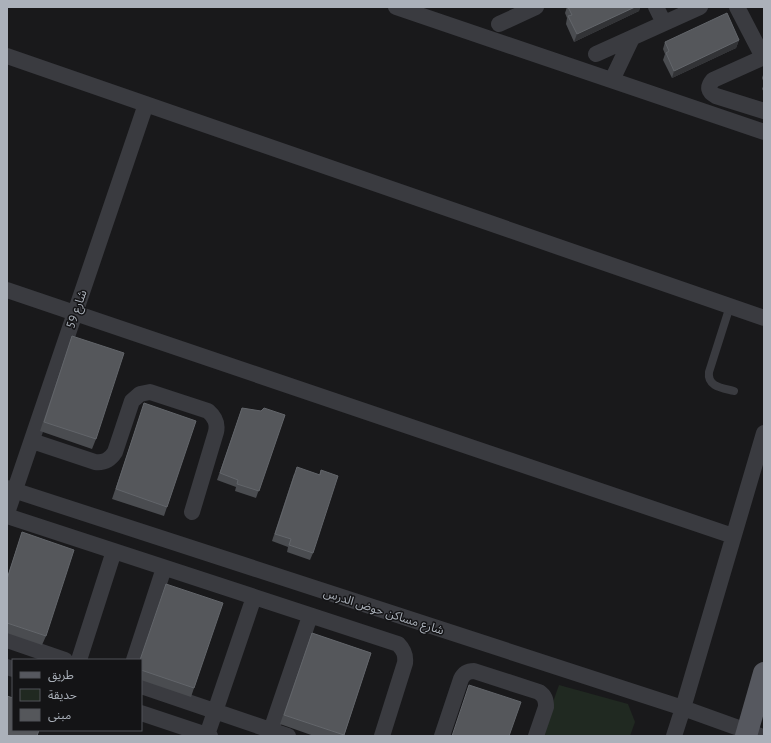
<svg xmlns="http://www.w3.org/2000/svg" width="771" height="743" font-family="'PT Sans','Noto Sans Arabic',sans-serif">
<rect width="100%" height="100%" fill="#19191b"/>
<path fill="#202921" d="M559 685 628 704 635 722 630 736H541Z"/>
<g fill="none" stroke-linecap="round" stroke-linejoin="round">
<path stroke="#3a3b40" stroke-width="8" d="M730 306 709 372C707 387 723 388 734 391"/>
<path stroke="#3a3b40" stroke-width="16" d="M396 7 764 132
M656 7 664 23
M737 7 763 57
M499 24 536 7
M596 54 700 7
M7 56 764 318
M764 57 713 80C707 87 708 92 716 96L764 111
M612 80 632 38
M7 290 733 536
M32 441 95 462C104 463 110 460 115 452L132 401 140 394 150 392 208 411C215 417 218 423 216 432L192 512
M7 488 683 708 747 731 760 736
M7 513 146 104
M7 516 398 644C404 650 406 655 405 663L382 736
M7 640 65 660
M79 660 114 551
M134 660 164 568
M7 667 13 669
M141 686 288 736
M141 713 210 736
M207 735 254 597
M269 736 310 616
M442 736 461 679C464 673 468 671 474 671L539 692C545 696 546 700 546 707L536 736
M674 736 683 708 764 433"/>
<path stroke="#56585f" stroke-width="22" d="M746 736 764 673"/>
</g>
<path fill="#4a4c50" d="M567 7H640L639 11 574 42 566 24 567 18 565 13Z
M739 40 736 48 672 78 663 60 665 54 663 49 665 42Z
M764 72V83L762 78Z
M764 84V92L762 89Z
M72 336 96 439 92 449 40 431Z
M242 408 285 415 256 498 235 491 236 487 217 480Z
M141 413 167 507 164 516 112 499Z
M321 470 313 553 310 560 287 552 288 547 272 541 294 474 319 475Z
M22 532 46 636 42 645 7 633V578Z
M312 633 371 653 344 736H314L280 724Z
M141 660 194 688 191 697 141 680Z"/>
<path fill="#323336" d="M635 7H640L639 11 574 42 577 34Z
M739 40 736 48 672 78 674 71Z"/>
<path fill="#55575b" stroke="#62656a" d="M568 7H635L577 34 568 16 572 15Z
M727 13 739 40 674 71 666 53 669 51 665 42Z
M72 336 124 353 96 439 44 422Z
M144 403 196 421 167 507 116 489Z
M242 408 261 411 264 408 285 415 259 491 237 484 238 480 220 473Z
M297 467 320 475 321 470 338 476 313 553 289 545 291 539 275 534Z
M22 532 74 550 46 636 7 623V579Z
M166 584 223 603 194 688 141 670V660H140Z
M312 633 371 653 344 735 284 715Z
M469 685 521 702 509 736H452Z
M7 696 13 698V730H39L37 736H7Z"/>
<g text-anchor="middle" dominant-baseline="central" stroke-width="3" stroke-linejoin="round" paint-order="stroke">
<g font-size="12" fill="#abb1ba" stroke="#141416">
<text transform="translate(76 309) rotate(-71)">شارع 59</text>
<text transform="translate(384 611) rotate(18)">شارع مساكن حوض الدرس</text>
</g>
</g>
<rect width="771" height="743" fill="none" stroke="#abb1ba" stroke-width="16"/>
<rect x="12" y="659" width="130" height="72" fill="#141416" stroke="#505358"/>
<rect x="20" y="672" width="20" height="6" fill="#56585f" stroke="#505358"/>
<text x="48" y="679" font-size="12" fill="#abb1ba">طريق</text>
<rect x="20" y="689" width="20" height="12" fill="#202921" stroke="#505358"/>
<text x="48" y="699" font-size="12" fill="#abb1ba">حديقة</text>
<rect x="20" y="709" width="20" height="12" fill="#55575b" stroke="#505358"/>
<text x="48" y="719" font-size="12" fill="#abb1ba">مبنى</text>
</svg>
